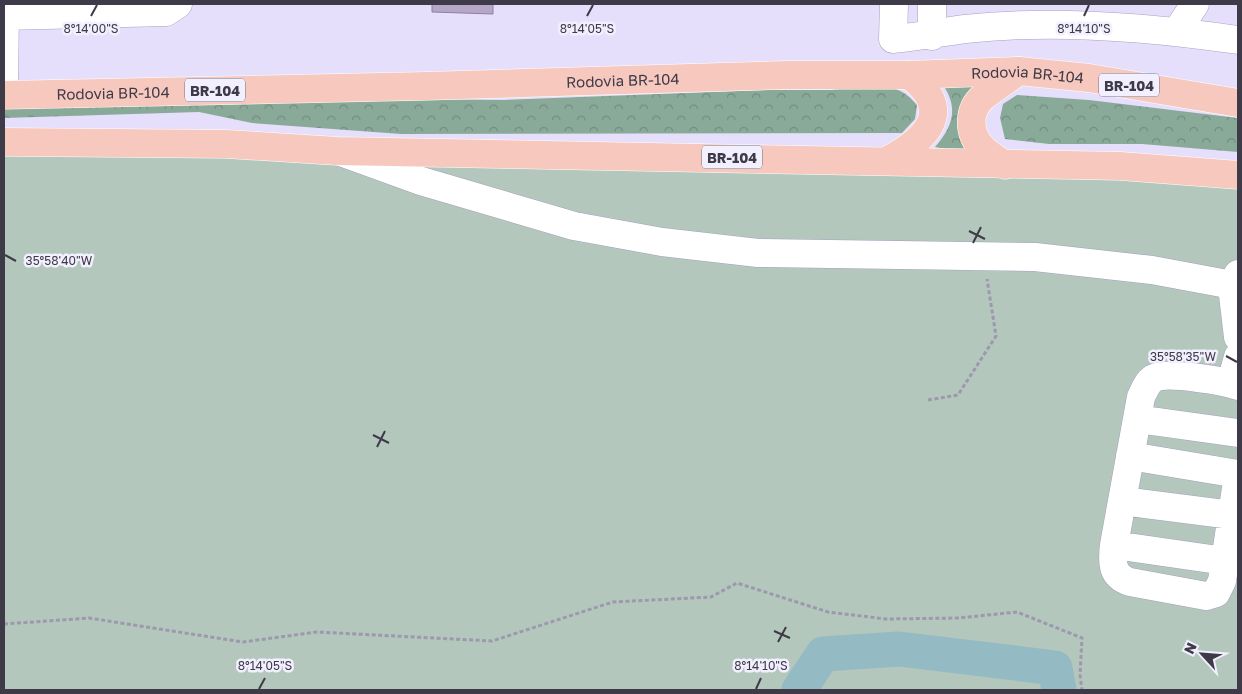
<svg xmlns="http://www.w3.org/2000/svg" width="1242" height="694" font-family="'Golos Text',sans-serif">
<defs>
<pattern id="forest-crowns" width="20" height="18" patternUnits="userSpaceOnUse" patternTransform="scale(1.25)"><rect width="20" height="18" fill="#8aaa99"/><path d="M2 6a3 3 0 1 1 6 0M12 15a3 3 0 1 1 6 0" fill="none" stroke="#728b7f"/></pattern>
</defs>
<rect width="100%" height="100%" fill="#e6dffc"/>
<path fill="#b3c7bc" d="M4 143 1238 175V690H4Z"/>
<path fill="url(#forest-crowns)" d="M939 80 978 86 977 155 935 147C955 124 959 104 939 80Z
M865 86C889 86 901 86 917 105L915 119 902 133 401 134 252 123 199 112 4 118V104L391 99 504 100 765 90H831Z
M1017 95 1089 100 1238 118V152L1142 144H1049L1005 139 1000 118 1003 104Z"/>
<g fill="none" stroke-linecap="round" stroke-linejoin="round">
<path stroke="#94bac3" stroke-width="35" d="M799 690 823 654 899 649 1055 668 1059 690"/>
</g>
<path fill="#b6a7c8" stroke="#8e809f" d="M432 4H493V14L432 12Z"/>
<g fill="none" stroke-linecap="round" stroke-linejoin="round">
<g stroke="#a79fc1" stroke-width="29">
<path id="minor" d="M894 4 893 39C917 37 941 32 965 29 1055 19 1149 27 1238 40
M932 4V36
M4 16 166 12 178 4
M1177 31 1195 4
M4 95 5 4
M341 152 421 181 574 226 662 242 758 253 1035 257 1152 270 1238 286
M1238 274 1232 286 1238 337
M1231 383 1238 357
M1238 386C1225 381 1164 371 1154 378 1147 382 1144 391 1141 397L1114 545C1112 562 1111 576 1130 582L1206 596 1216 593 1222 581 1238 475
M1137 419 1238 433
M1130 456 1238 474
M1122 501 1232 515
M1114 545 1225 561"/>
</g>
<g stroke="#fff" stroke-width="29">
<g id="highway">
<path id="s1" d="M4 95 427 86 787 75H909L1019 71 1089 78 1238 103"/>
<path d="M4 142 226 144 337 151 1120 166 1238 175"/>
<path d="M888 160C927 139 956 110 909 75"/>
<path d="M1005 165C998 160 989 155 983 149 968 134 967 110 984 96 995 87 1008 79 1019 71"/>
</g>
</g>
<path stroke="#9d98ae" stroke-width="3" stroke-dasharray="4 2.5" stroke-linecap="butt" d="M928 400 958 395 996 336 987 279
M4 624 89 618 243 642 317 632 492 641 613 602 711 597 737 583 828 612 886 619 959 618 1017 612 1082 638 1080 675 1082 690"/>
<use href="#minor" stroke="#fff" stroke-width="28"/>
<use href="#highway" stroke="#f7c9be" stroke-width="28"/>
</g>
<path fill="none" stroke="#3e3a48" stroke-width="2" d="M91 16 97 5M587 16 593 5M1084 16 1089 5M969 231 985 239M973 243 981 227M5 255 16 261M1226 356 1237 362M373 435 389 443M377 447 385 431M774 631 790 638M778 642 786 627M259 689 265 678M756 689 761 678"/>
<g text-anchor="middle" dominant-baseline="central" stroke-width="5" stroke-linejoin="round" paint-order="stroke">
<g fill="#f2effe" stroke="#74707f" stroke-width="1">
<rect x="1099" y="73.5" width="60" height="23" rx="4"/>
<rect x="185" y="78.5" width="60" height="23" rx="4"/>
<rect x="702" y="145.5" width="60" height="23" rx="4"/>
</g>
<g font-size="14" font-weight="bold" fill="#3e3a48">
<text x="1129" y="85">BR-104</text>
<text x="215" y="90">BR-104</text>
<text x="732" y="157">BR-104</text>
</g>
<g font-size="15" fill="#3e3a48" stroke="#f2effe">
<text stroke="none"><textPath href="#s1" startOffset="1024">Rodovia BR-104</textPath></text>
<text stroke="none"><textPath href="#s1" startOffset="619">Rodovia BR-104</textPath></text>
<text stroke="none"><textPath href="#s1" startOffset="109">Rodovia BR-104</textPath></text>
</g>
</g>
<g font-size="12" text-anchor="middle" fill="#3e3a48" stroke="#f2effe" stroke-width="5" stroke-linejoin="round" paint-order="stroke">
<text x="91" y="33">8°14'00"S</text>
<text x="587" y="33">8°14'05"S</text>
<text x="1084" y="33">8°14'10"S</text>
<text x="59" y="265">35°58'40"W</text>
<text x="1183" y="361">35°58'35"W</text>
<text x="265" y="670">8°14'05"S</text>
<text x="761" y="670">8°14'10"S</text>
</g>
<rect width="1242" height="694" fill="none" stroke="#3e3a48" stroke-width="10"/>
<g transform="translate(1202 654) rotate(296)" stroke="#f2effe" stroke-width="4" paint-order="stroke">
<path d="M0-4L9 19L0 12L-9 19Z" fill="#3e3a48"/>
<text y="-8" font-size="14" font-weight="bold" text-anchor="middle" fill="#3e3a48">N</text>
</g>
</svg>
